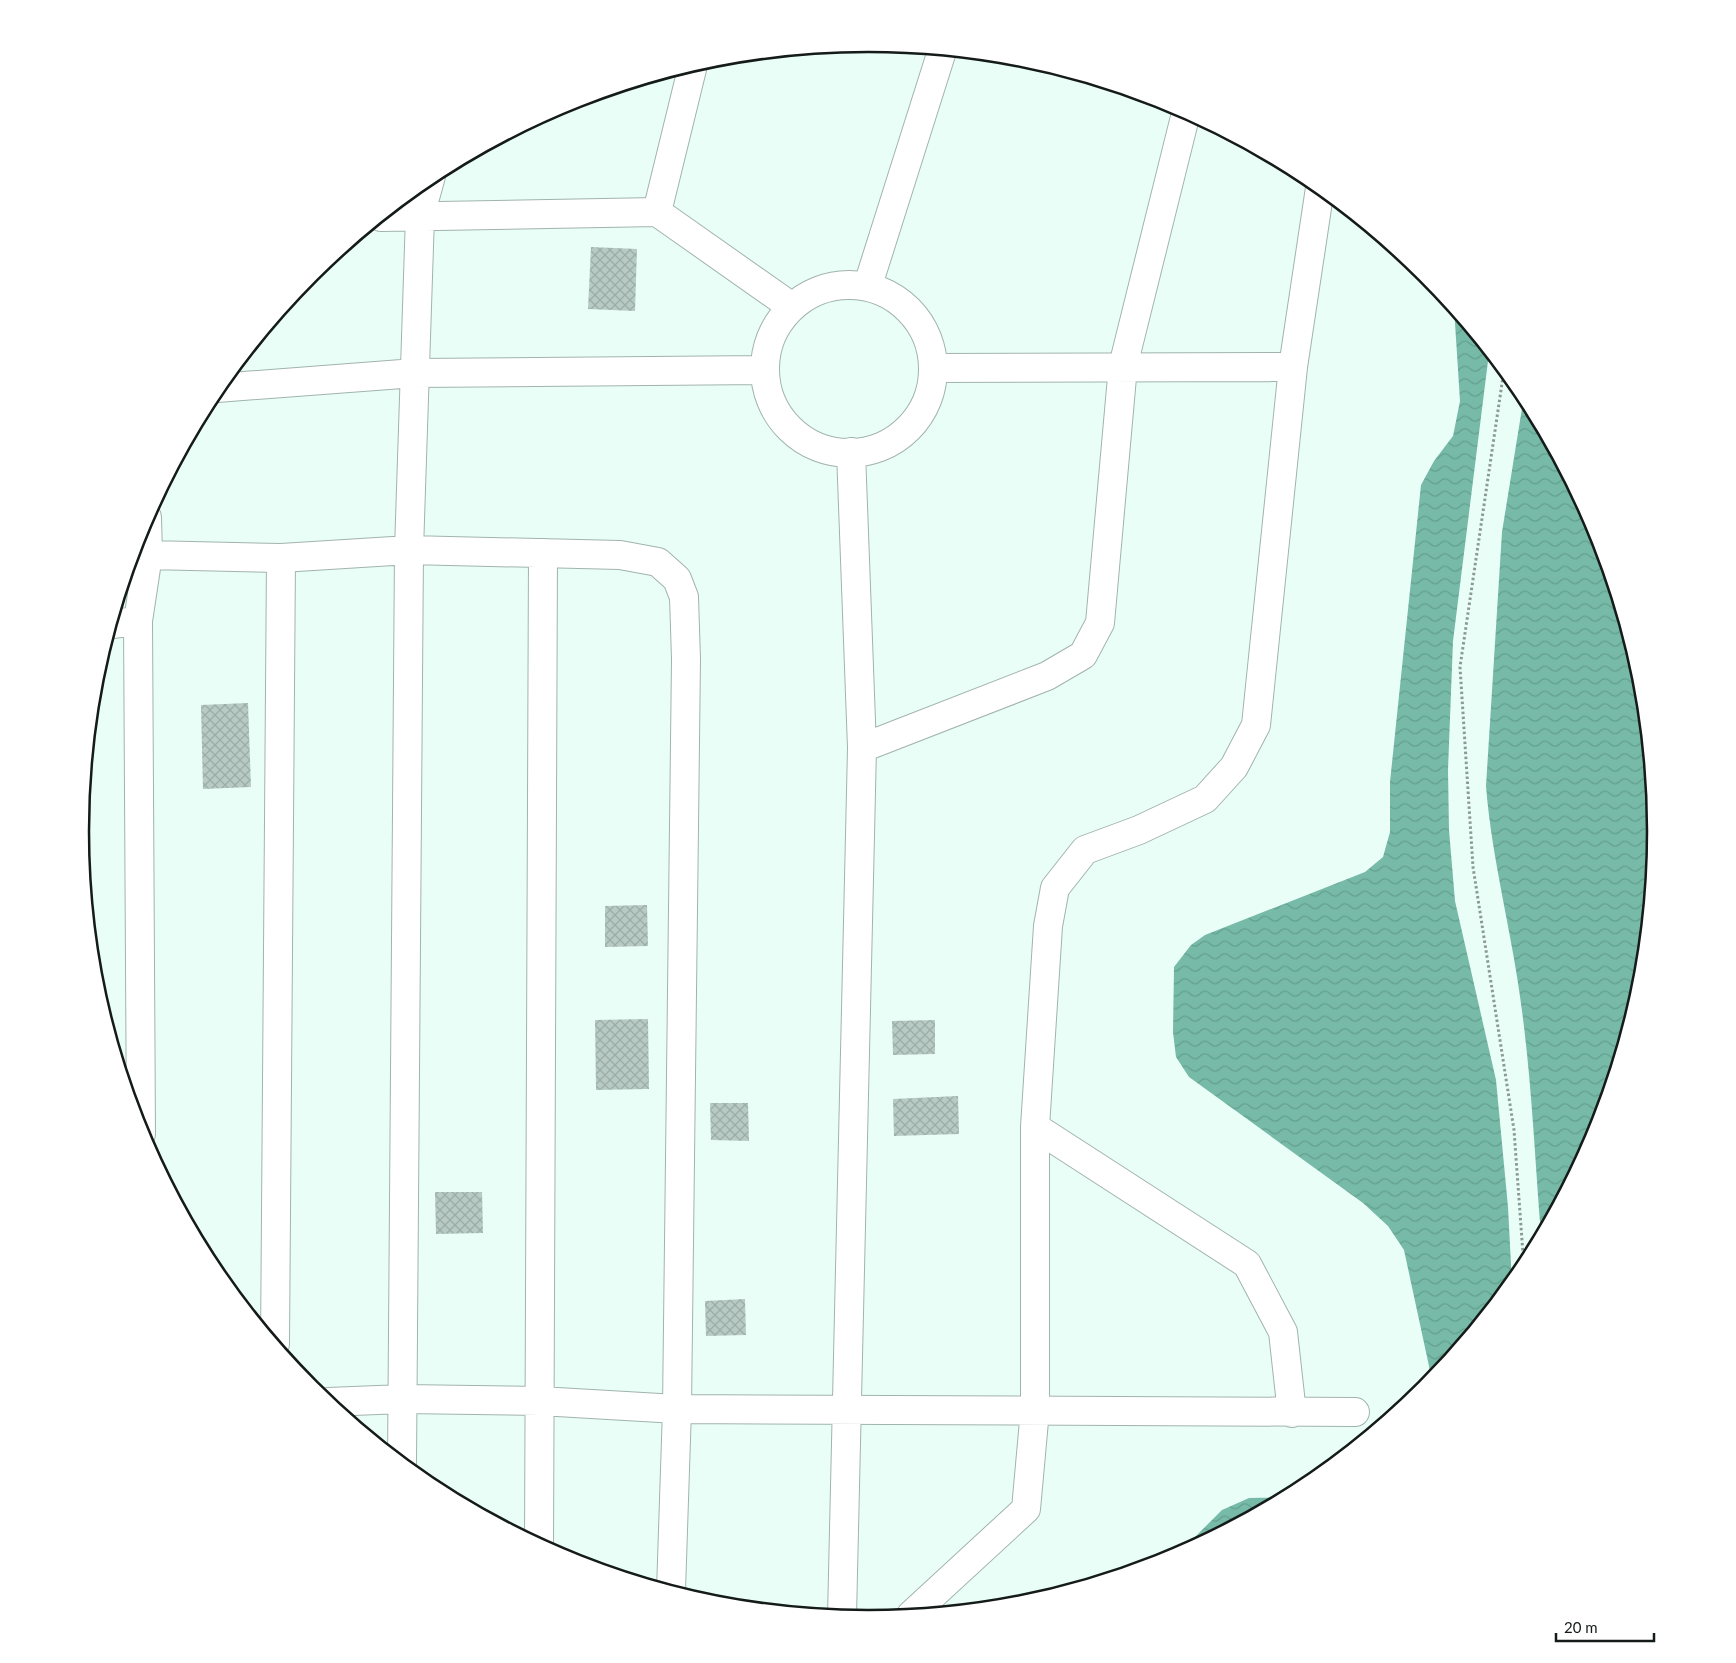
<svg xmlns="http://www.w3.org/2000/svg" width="1736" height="1663" font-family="Lato,sans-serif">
<defs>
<pattern id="water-waves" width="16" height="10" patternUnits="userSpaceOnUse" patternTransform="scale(1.25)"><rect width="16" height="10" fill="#76baa7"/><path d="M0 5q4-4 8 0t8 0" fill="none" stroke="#659f8f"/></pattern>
<pattern id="building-cross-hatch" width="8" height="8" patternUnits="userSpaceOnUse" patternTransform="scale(1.25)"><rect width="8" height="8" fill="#b7cac4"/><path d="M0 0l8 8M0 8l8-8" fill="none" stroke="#9cada8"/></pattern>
</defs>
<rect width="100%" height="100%" fill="#eafef8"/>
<path fill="url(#water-waves)" d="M1456 312 1489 353 1453 641 1448 770 1449 830 1455 901 1496 1080 1508 1207 1512 1283 1432 1380 1404 1250 1388 1226 1363 1203 1189 1077 1176 1057 1173 1032 1174 967 1191 945 1205 935 1365 872 1383 857 1390 832V782L1421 485 1434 461 1453 436 1460 401 1455 323Z
M1524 396 1596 530 1641 678 1656 832 1641 985 1596 1133 1541 1235C1535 1161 1532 1086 1522 1011 1513 936 1492 862 1486 786L1502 532Z
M1286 1497 1176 1556 1222 1510 1249 1498Z"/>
<path fill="url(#building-cross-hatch)" d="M591 247 637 249 635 311 588 309Z
M248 703 251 787 203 789 201 705Z
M647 905 648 946 605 947V906Z
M648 1019 649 1089 596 1090 595 1020Z
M935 1020V1054L893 1055 892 1021Z
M958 1096 959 1134 894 1136 893 1099Z
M710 1103H748L749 1141 711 1140Z
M435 1192H482L483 1233 436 1234Z
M745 1299 746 1335 706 1336 705 1301Z"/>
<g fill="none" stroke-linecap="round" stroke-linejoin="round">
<g stroke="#a1b3ad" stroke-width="30">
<path id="street" d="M657 212 693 65
M381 217 657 212 792 307
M765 369a84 84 0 1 1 168 0a84 84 0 1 1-168 0Z
M868 285 942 51
M934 368 1293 367
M217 388 415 373 763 370
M148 555 281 558 409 550 620 555 658 562 677 579 684 597 686 659 677 1409 671 1591
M112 624 138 621
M862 748 1047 676 1083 655 1100 623 1123 366 1186 113
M1035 1127 1247 1264 1283 1332 1292 1413
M141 1134 138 621 148 555 147 517
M275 1344 281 558
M328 1402 403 1399 540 1401 677 1409 1355 1412
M402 1463 409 550 420 216 431 176
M539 1545 543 553
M911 1615 1026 1509 1035 1410V1127L1048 926 1055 888 1085 850 1139 830 1205 799 1234 767 1256 725 1293 367 1320 188
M842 1617 862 748 851 452"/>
</g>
<path stroke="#8c9a96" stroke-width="3" stroke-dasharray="2.5 2.5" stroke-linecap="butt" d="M1504 370 1460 667 1473 867 1514 1130 1524 1268"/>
<use href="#street" stroke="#fff" stroke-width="28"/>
</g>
<path d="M0 0H1736V1663H0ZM89 831a779 779 0 1 1 1558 0a779 779 0 1 1-1558 0Z" fill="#fff" fill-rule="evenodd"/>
<path fill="none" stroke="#141b19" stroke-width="2.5" d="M89 831a779 779 0 1 1 1558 0a779 779 0 1 1-1558 0Z"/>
<path d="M1556 1633v8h98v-8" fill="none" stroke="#141b19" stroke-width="2.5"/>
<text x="1564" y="1633" font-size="15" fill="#141b19" stroke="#ffffff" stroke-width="4" paint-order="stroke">20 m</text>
</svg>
